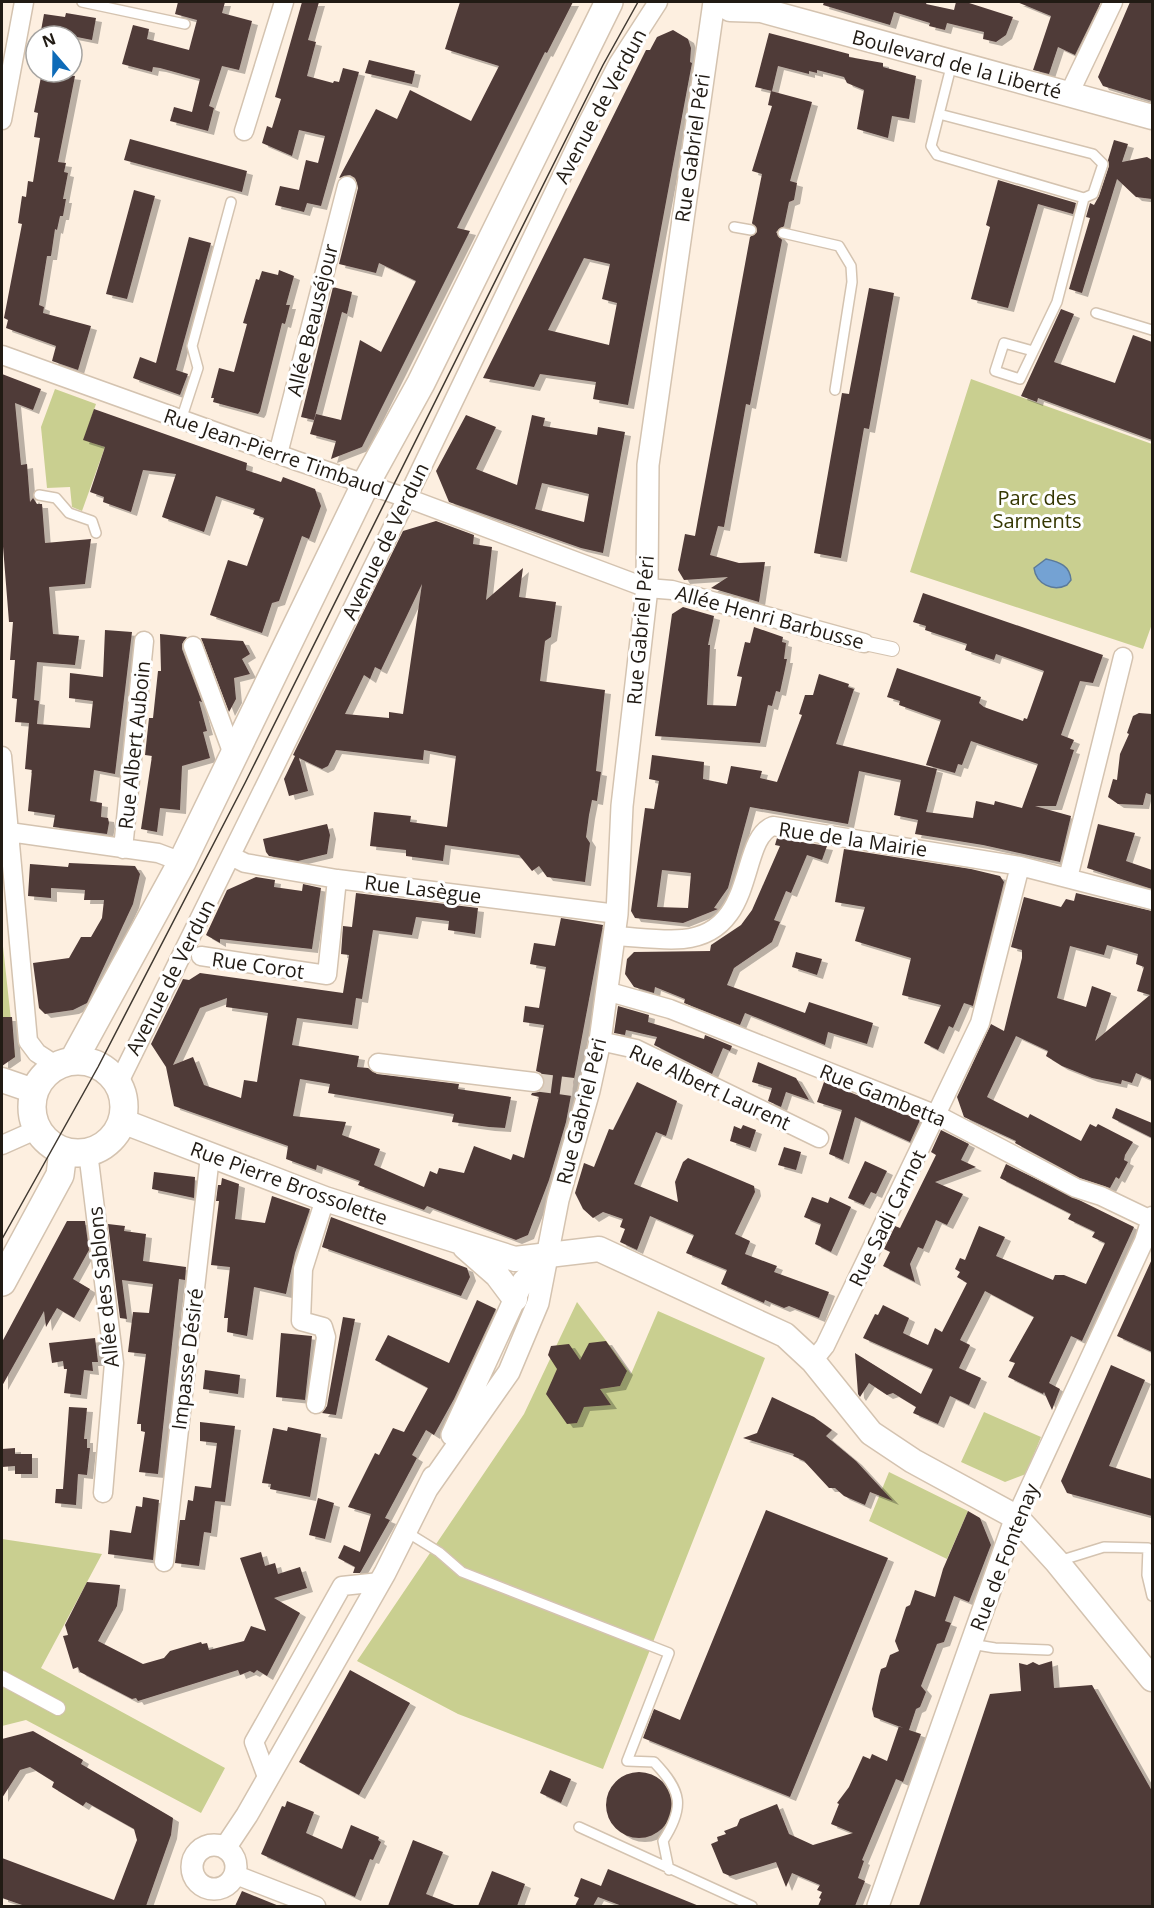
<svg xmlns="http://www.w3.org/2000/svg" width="1154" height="1908" font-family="'Open Sans',sans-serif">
<defs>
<filter id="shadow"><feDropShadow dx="6" dy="4" stdDeviation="0" flood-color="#0004"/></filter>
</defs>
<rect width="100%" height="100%" fill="#fdefe0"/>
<path fill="#c9cf90" d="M971 379 1152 444V624L1143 649 910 572Z
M55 389 96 404 84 439 105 447 82 511 72 507 70 487 47 488 41 427Z
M2 937 15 1057 9 1061 2 1059Z
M577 1302 631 1374 658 1311 765 1358 603 1769 458 1714 357 1661 524 1414Z
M984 1412 1041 1437 1026 1474 1005 1482 961 1462Z
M889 1472 968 1511 947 1559 869 1521Z
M2 1539 102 1554 41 1668 225 1768 201 1813 26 1720 2 1726Z"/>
<path fill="#74a2d3" stroke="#5b7a9a" stroke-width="1.5" d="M1046 559C1060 562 1070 566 1071 580L1067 585C1053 592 1036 584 1034 568Z"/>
<path fill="#503a38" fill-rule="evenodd" filter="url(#shadow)" d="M178 2H225L222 13 252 21 239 70 222 66 209 106 214 108 208 131 170 121 174 107 192 112 200 79 160 68 153 67 152 72 122 64 133 25 149 29 147 39 189 50 197 20 175 14Z
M302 2H319L308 40 316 42 307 76 333 83 334 81 339 82 343 68 359 72 321 206 307 203 304 212 275 205 280 186 299 190 306 160 318 163 325 136 299 130 292 156 262 143 267 126 272 128 281 99 275 97Z
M460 2H573L547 53 545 52 457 228 470 231 362 447 331 459 336 441 310 434 316 414 341 420 360 340 381 352 416 281 379 263 376 273 339 264 358 188 355 178 350 175 339 178 376 109 397 119 410 90 471 121 499 66 445 49Z
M824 2H927L926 4 954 10 956 2H966L1013 17 1006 35 996 42 983 39 984 32 947 23 945 30 929 26 930 23 894 12 890 25 823 5Z
M1017 2H1101L1075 55 1058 47 1049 74 1033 70 1051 16Z
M1130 2H1152V101L1103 86 1098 77Z
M66 13 96 18 92 40 72 36H40L44 14 65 17Z
M673 30 688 39 691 48 690 62 692 63 628 405 593 399 596 382 540 374 534 387 483 378 646 50H650L657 37ZM584 258 610 264 602 299 617 303 609 345 548 330Z
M769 33 849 54V57L883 63V67L916 76 909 119 892 116 888 138 857 129 864 90 847 83 844 77 817 70V73L809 71V74L778 66 772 91 755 87Z
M369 60 415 71 412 84 365 73Z
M42 72 75 76 58 162 66 163 64 172 68 173 63 199H66L63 216H60L57 230 55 229 51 256H47L39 305 44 307 43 313 91 326 78 370 52 361 56 346 6 328 8 320 4 318 22 224 18 223 22 196 26 197 28 181 33 182 40 138 34 137 38 113 34 112Z
M771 91 812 102 790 181 797 183 794 200 789 202 784 226 776 232 782 240 750 405 746 404 724 527 718 526 710 555 739 563 765 562 759 602 711 588 728 577 684 580 678 570 685 534 695 536 750 237 757 232 752 223 762 174 752 171 772 106 768 105Z
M130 139 247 171 242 192 124 160Z
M1114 140 1128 144 1122 162 1147 157 1152 160V199L1136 197 1117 179 1082 293 1069 289 1090 218 1086 217 1090 203 1094 205 1099 196 1109 166 1108 160Z
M998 180 1076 203 1073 214 1038 204 1008 308 971 299 990 227 986 225Z
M134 190 155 196 127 299 106 294Z
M189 237 211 243 176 370 188 374 180 395 133 378 140 357 156 363Z
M279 270 294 276 286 305H290L285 324 282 323 260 411 258 414 213 402 214 398H211L219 368 234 372 247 324 243 323 256 279 259 280 262 271 278 275Z
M333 287 352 292 347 314 342 312 314 420 301 417Z
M869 288 894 293 869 429 864 428 841 558 814 553 842 393 849 394Z
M1061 309 1074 314 1054 362 1115 383 1133 335 1152 342V440L1038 398 1037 402 1021 396Z
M2 374 41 389 33 410 15 403 21 465 27 464 30 502 33 498 37 504H42L45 543 91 539 85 584 49 587 53 634 79 636 75 665 37 662 34 700 39 701 37 724 90 728 93 701 69 698 70 673 103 677 105 630 132 632 115 774 94 770 90 801 102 803 101 817 108 818 109 823 107 834 53 827 55 815 28 811 32 770 25 769 29 723 15 722 17 699 12 698 15 660H10L13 622H9L2 534Z
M94 409 247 463 246 470 281 482 283 477 315 489 321 506 309 539 302 536 279 601 272 603 262 633 210 615 228 560 247 566 264 518 253 514 255 509 216 496 204 532 162 517 176 474 143 470 131 512 103 502 104 497 90 492 105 447 83 440Z
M466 415 496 427 476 469 517 485 532 415 545 418 543 426 597 435 598 427 625 432 603 553 581 548 449 502 436 471ZM542 483 589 494 584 522 535 509Z
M436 521 474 535 473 544 492 547 486 600 523 568 519 597 556 602 551 637 545 641 540 681 605 690 596 771 601 772 597 801 592 800 589 815 586 837 590 843 585 882 547 877 539 866 532 871 519 855 445 845 443 861 406 856V850L370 846 374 812 411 816 410 822 447 827 456 756 424 750 423 760 336 750 328 766 322 769 299 758 308 791 289 796 284 779 295 756 293 755 403 531ZM422 584 403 714 389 712V718L345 714 364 675 370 679 375 667 381 670Z
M923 593 1103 655 1093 683 1080 681 1061 735 1074 740 1070 749 1074 750 1056 806H1035L1071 816 1060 862 983 845 915 834 918 820 894 815 901 780 859 771 848 824 750 807 728 888 714 908 718 909 683 923 635 918 631 911 645 808 654 809 659 781 649 779 652 755 704 762 703 779 727 784 731 766 762 771 760 778 777 782 802 715 799 714 805 695H813L819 674 849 684 848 687 854 689 836 744 937 769 926 812 973 818 976 801 994 805 995 801 1022 808 1038 764 971 741 962 765 958 764 955 773 926 765 941 720 899 705 900 701 887 697 897 668 981 697 979 703 984 707 1023 721 1024 718 1027 719 1044 671 996 654 994 660 965 650 967 644 925 630 926 626 913 622ZM662 870 691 873 688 908 657 907Z
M683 607 714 616 708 645H710L707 705 736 706 742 677 737 676 745 642 750 643 754 627 783 637 782 642 786 643 784 659H787L785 669 780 692 776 691 772 706 768 705 760 743 655 736 672 614Z
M160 634 187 637 182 644V649L202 702 199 701 207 731 203 732 210 758 182 766 180 810 160 808 157 832 141 829 152 756 145 755 149 718H153L158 671H161Z
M201 638 243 641 250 654 242 659 250 674 234 678 236 699 229 712Z
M1139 713 1152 714V795L1146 793 1143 805 1118 804 1108 797 1113 779 1117 780 1120 754 1129 734 1127 733 1133 716Z
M327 824 330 835 327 854 298 861 269 856 266 852 263 839Z
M1098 824 1135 833 1126 861 1152 870V889L1087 868Z
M777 838 827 846 822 860 807 855 791 893 786 891 774 920 780 922 772 942 734 968 727 985 805 1013 809 1002 873 1023 867 1044 828 1032 825 1045 745 1013 740 1025 684 1003 685 999 655 987 654 993 634 987 625 974 627 959 634 952 710 951 711 945 741 925 752 910 780 846 775 845Z
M844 849 971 869 1000 876 1004 882 973 1006 964 1003 953 1028 949 1026 938 1050 924 1043 941 1005 902 995 911 958 855 941 865 907 835 902Z
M69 863 135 866 140 874 133 904 87 1003 73 1010 45 1014 39 1008 33 963 69 958 81 937H91L102 918 104 900H84L85 890 51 888V898L28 896 30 864 68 867Z
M256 877 275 880 274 887 302 891 303 884 321 888 312 949 220 939V943L206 935 227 890Z
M356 893 478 908 475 934 448 930 449 921 416 917 412 935 373 930 362 999 356 998 352 1025 297 1018 292 1045 359 1056 357 1067 368 1068 377 1074 459 1084 458 1089 511 1097 505 1128 489 1127 452 1122 454 1114 328 1093 330 1084 300 1079 293 1116 346 1122 342 1135 380 1149 374 1165 424 1187 430 1171 437 1174 439 1168 464 1173 474 1146 511 1160 513 1154 524 1158 539 1097 531 1095 532 1093 539 1092 545 1083 541 1073 536 1071 544 1025 523 1022 525 1006 539 1008 546 967 530 964 534 943 555 946 561 918 603 925 566 1122 549 1180 528 1235 516 1240 427 1206 424 1210 358 1185 360 1181 317 1165 316 1170 286 1159 288 1146 174 1106 166 1067 151 1044 183 979 189 980 200 973 343 993 349 955 341 954 343 926 352 927ZM227 998 226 1007 268 1013 257 1082 244 1080 241 1098 204 1085 193 1057 173 1065 200 1008Z
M1076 893 1152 911V1080L1136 1073 1132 1083 1122 1080 1121 1084 1092 1078 1062 1066 1046 1056 1048 1051 1016 1036 987 1097 1028 1118 1030 1114 1081 1141 1090 1124 1096 1127 1098 1124 1133 1142 1125 1155 1124 1160 1128 1162 1119 1179 1116 1177 1110 1188 1080 1178 1015 1143 1016 1141 964 1117 957 1097 991 1024 1004 1031 1022 958V950L1011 947 1024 897 1061 907 1066 899 1074 901ZM1107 945 1138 954 1136 964 1144 967 1137 991 1150 995 1095 1041 1111 993 1092 986 1086 1007 1057 998 1070 946 1104 955Z
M796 952 822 959 817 975 792 967Z
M618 1006 649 1015 648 1022 704 1039 705 1035 732 1046 730 1051 723 1048 712 1074 654 1045 657 1037 626 1030 625 1035 614 1033Z
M2 1017H12L15 1057 2 1066Z
M758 1062 796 1078 809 1100 786 1092 781 1107 768 1101 772 1088 752 1082Z
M637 1082 677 1101 666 1136 656 1132 634 1184 678 1202 675 1182 683 1162 688 1158 754 1186 755 1192 735 1234 750 1241 745 1254 777 1266 774 1272 829 1292 819 1318 789 1306 784 1308 765 1300 764 1303 721 1284 727 1270 686 1253 694 1235 650 1216 637 1250 620 1242 625 1229 620 1227 623 1219 603 1212 593 1218 583 1209 575 1193 584 1163 594 1167 609 1129 613 1130Z
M824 1082 920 1120 910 1142 855 1117 843 1160 829 1154 842 1110 817 1102Z
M1116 1108 1152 1123V1138L1112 1118Z
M743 1125 756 1130 750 1148 730 1141 734 1126 741 1129Z
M941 1130 969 1144 961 1160 976 1167 935 1182 963 1194 947 1225 936 1220 923 1249 918 1247 910 1264 915 1282 883 1266 890 1252 884 1249 895 1226 900 1228 936 1155 931 1152Z
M784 1147 801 1152 796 1170 778 1165Z
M865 1161 887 1171 876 1194 871 1192 864 1205 848 1198Z
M1006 1164 1134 1227 1082 1341 1071 1336 1049 1383 1060 1389 1052 1410 1044 1392 1043 1394 1008 1377 1015 1363 1009 1361 1034 1317 985 1291 960 1340 970 1345 959 1368 981 1378 969 1405 950 1396 938 1424 913 1413 916 1407 893 1393 887 1395 869 1383 860 1397 858 1394 855 1353 921 1394 933 1369 863 1338 875 1314 878 1315 883 1305 909 1318 903 1333 928 1345 935 1328 942 1332 967 1283 957 1277 960 1272 955 1269 960 1258 965 1260 979 1226 1005 1237 996 1256 1053 1280 1055 1275H1064L1086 1284 1105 1243 1092 1237 1095 1232 1068 1219 1071 1214 1000 1178Z
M154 1172 195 1177 194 1198 152 1189Z
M222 1178 239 1184 235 1219 265 1223 272 1196 310 1209 295 1253 286 1294 254 1287 247 1336 227 1332 228 1318H224L230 1267 211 1265 219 1201H216L218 1185H221Z
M812 1197 828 1203 830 1197 851 1207 831 1252 815 1244 821 1224 804 1217Z
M331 1217 467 1268 470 1277 461 1296 322 1247Z
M67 1221H85L89 1250 73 1279 90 1289 74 1318 57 1308 46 1327 44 1311 2 1386V1342Z
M108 1224 125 1226 124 1231 146 1234 143 1261 186 1267 185 1280 179 1279 158 1474 139 1472 145 1432 141 1431V1424H137L146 1354 128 1352 133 1312 149 1313 153 1284 122 1280 127 1319 120 1318Z
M1152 1259V1352L1117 1336Z
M477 1300 496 1309 454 1399 434 1435 426 1430 412 1455 417 1458 385 1518 390 1520 360 1573H353L355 1567 338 1558 344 1545 360 1552 371 1514 348 1507 375 1453 379 1455 393 1428 404 1432 428 1388 375 1360 388 1335 449 1363Z
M343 1317 355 1319 336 1415 322 1413 327 1406Z
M281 1333 312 1336 305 1400 276 1397Z
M95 1338 98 1362H92L93 1371 84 1370 81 1395 64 1393 67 1369H64L63 1361 52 1363 49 1343Z
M606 1341 627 1371 620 1386 600 1389 611 1405 584 1407 577 1423 567 1424 546 1394 557 1369 548 1355 551 1346 569 1344 580 1360 589 1343Z
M1111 1365 1145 1380 1109 1466 1152 1479V1516L1067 1493 1061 1481Z
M205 1370 240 1375 238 1394 203 1389Z
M772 1397 814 1417 832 1430 826 1436 856 1461 893 1501 870 1492 865 1505 844 1496 835 1488H829L804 1461 793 1456 794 1454 743 1438 757 1433Z
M69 1407 87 1408 84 1439H87V1448H90L87 1475 78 1474 76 1505 55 1503 56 1489H63Z
M200 1422 235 1426 225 1502 215 1501 211 1533 204 1532 199 1566 175 1563 180 1520H185L188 1500 193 1501 195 1486 211 1488 217 1443 200 1441Z
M288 1427 321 1434 310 1497 270 1489 271 1484 262 1483 273 1428 287 1431Z
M15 1448V1454H32V1474H15V1466L2 1467V1449Z
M143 1497 159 1500 153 1560 108 1554 110 1530 131 1533 136 1506 142 1507Z
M318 1498 334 1503 325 1539 309 1535Z
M766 1510 888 1558 790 1797 643 1738 654 1709 680 1720Z
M968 1511 980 1518 991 1545 969 1602 954 1596 945 1621 951 1623 944 1642 937 1644 921 1686 926 1692 920 1707 916 1709 909 1730 921 1734 903 1782 896 1779 862 1860 864 1861 858 1878 865 1881 855 1906H818L821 1899 819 1898 822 1892 817 1890 820 1885 792 1873 786 1887 776 1862 730 1876 723 1873 711 1844 718 1841 717 1837 726 1834 724 1831 737 1826 740 1819 777 1804 789 1834 813 1845 853 1833 831 1824 839 1804 837 1803 849 1787 863 1756 870 1759 872 1754 887 1761 899 1726 903 1728 874 1717 872 1709 879 1676 881 1669 886 1667 890 1655 899 1651 895 1641 906 1607 910 1605 915 1590 935 1597 943 1569Z
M261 1552 265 1566 275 1563 278 1574 300 1567 307 1588 274 1598 300 1613 267 1676 257 1670 254 1673 250 1671 240 1675 238 1670 138 1701 136 1698 132 1699 80 1672 78 1667 73 1669 63 1636 68 1635 65 1625 87 1582 120 1585 117 1606 98 1641 143 1664 164 1658 170 1651 201 1642 202 1644 207 1643 209 1650 244 1641 251 1626 266 1631 240 1558Z
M1052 1661 1054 1688 1092 1685 1152 1791V1906H919L990 1694 1021 1691 1019 1663 1027 1665 1033 1662 1039 1665Z
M350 1670 410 1703 359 1795 299 1762Z
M33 1731 83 1760 81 1764 173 1818 171 1835 146 1906H25L2 1898V1858L114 1900 137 1840 134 1829 86 1802 83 1806 52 1787 54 1782 30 1767 20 1770 2 1798V1739Z
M550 1770 571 1779 561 1803 540 1793Z
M606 1805a33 33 0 1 1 66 0a33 33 0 1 1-66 0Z
M287 1801 314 1812 306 1833 342 1849 351 1825 379 1837 378 1840 381 1842 373 1860 370 1859 355 1897 261 1854 282 1806 285 1807Z
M413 1840 443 1852 426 1894 457 1906H388Z
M608 1869 699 1906H622L598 1897 593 1906H575L579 1898 574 1896 581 1878 601 1886Z
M492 1871 525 1884 517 1906H478Z
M242 1891 279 1906H235Z"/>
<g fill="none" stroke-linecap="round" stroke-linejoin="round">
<path stroke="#dccfc1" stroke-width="18" stroke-dasharray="18 9" stroke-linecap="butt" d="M534 1082 573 1087"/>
<g stroke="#d4c3b0" stroke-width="12">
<path id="service" d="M82 2 185 24
M939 114 1093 154 1103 164 1093 194 1084 198 937 155 931 146 952 63
M734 227 751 230
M783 233 839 246 851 266 852 282 835 390
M1096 313 1152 330
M1033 351 1004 343 995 371 1020 379 1057 302 1084 198
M181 420 198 368 192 346 231 202
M39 495 56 498 69 513 92 521 96 533
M405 1531 439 1552 462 1572 669 1653 627 1761 654 1762C682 1791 685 1807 663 1841L669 1870
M1059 1561 1104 1547 1148 1548 1147 1575 1152 1596
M971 1644 995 1648 1048 1650
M579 1827 752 1906"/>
</g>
<g stroke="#d4c3b0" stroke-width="16">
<path id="pedestrian" d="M864 643 892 649
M2 1678 58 1708"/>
</g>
<g stroke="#d4c3b0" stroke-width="21">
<path id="minor" d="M1069 94 1113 2
M2 120 24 2
M244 131 284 2
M2 355 297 461 407 498 647 588 672 590 864 643
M278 454 347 186
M193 646 234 757
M2 756 28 1041 37 1053 57 1066
M2 831 158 853 182 862
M123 849 144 641
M231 856 245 863 337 879 617 914
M1068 878 1123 657
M613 936C636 937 661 941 683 939 758 932 738 839 773 826L1020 866 1152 900
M201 956 327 975 337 879
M606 991 670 1009 937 1115 1076 1188 1101 1196 1151 1220
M600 1041 636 1049 819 1138
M378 1063 534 1082
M118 1084 407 498 586 126 618 64 658 2
M2 1145 38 1129
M88 1152 114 1363 103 1493
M813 1361 825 1346 980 1023 1020 866
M316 1404 326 1337 323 1327 301 1321 303 1269 325 1199
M1016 1517 1144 1241 1152 1216
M164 1562 210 1156
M267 1777 254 1742 342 1586 380 1582
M236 1875 316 1906"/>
</g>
<g stroke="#d4c3b0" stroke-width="24">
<path id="tertiary" d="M452 1435 523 1281 549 1255
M427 1489 509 1372 538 1303 558 1200 589 1091 600 1041 617 914 622 806 647 588 648 465 714 2
M192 1867a22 22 0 1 1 44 0a22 22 0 1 1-44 0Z
M225 1848 247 1815 385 1573 433 1477
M878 1906 1016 1517"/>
</g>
<g stroke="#d4c3b0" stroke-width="27">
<path id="secondary" d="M718 2 730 9 761 10 1152 117
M2 1080 34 1091
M122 1121 325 1199 515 1259 599 1249 785 1335 813 1361 871 1433 913 1461 1016 1517 1057 1562 1152 1679
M465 1247 497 1275 515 1299"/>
</g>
<g stroke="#d4c3b0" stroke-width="30">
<path id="primary" d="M73 1061 182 862 366 483 421 383 609 2
M32 1107a46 46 0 1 1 92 0a46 46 0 1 1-92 0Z
M2 1282 60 1175 63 1151"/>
</g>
<use href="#service" stroke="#fff" stroke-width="9"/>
<use href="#pedestrian" stroke="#fff" stroke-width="14"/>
<use href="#minor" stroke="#fff" stroke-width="18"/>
<use href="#tertiary" stroke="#fff" stroke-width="21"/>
<use href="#secondary" stroke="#fff" stroke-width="24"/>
<use href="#primary" stroke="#fff" stroke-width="27"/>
<path stroke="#3f3830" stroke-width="1.5" d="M2 1239 98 1067 245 783 603 65 638 2"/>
</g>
<g text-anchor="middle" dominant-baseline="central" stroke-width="6" stroke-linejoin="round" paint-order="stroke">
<g font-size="20" fill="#211b14" stroke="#fff">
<text transform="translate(957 64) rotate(15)">Boulevard de la Liberté</text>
<text transform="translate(600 106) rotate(-62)">Avenue de Verdun</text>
<text transform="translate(692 148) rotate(-82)">Rue Gabriel Péri</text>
<text transform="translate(312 320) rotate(-76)">Allée Beauséjour</text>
<text transform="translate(274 452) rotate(19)">Rue Jean-Pierre Timbaud</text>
<text transform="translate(385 541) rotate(-64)">Avenue de Verdun</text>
<text transform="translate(770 617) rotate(15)">Allée Henri Barbusse</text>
<text transform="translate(640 630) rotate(-85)">Rue Gabriel Péri</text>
<text transform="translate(134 745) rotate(-84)">Rue Albert Auboin</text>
<text transform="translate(853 839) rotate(8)">Rue de la Mairie</text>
<text transform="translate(423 889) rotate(7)">Rue Lasègue</text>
<text transform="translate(258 965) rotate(8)">Rue Corot</text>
<text transform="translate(170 977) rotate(-63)">Avenue de Verdun</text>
<text transform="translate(710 1087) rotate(25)">Rue Albert Laurent</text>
<text transform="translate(883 1095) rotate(22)">Rue Gambetta</text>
<text transform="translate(581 1111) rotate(-76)">Rue Gabriel Péri</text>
<text transform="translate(289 1183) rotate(20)">Rue Pierre Brossolette</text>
<text transform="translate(887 1218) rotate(-64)">Rue Sadi Carnot</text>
<text transform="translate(103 1287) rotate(-96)">Allée des Sablons</text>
<text transform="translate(187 1359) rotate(-83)">Impasse Désiré</text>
<text transform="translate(1004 1557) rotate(-69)">Rue de Fontenay</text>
</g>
<g font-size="20" fill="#353702" stroke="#fff">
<text x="1037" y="497">Parc des<tspan x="1037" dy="23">Sarments</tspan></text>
</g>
</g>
<rect width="1154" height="1908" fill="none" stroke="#211b14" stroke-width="6"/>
<g transform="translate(54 54) rotate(340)"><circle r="28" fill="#ffffff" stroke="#a6a4a1" stroke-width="1.5"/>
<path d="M0-4.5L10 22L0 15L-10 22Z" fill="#0e6bb8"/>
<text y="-9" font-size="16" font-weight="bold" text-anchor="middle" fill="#211b14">N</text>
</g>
</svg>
